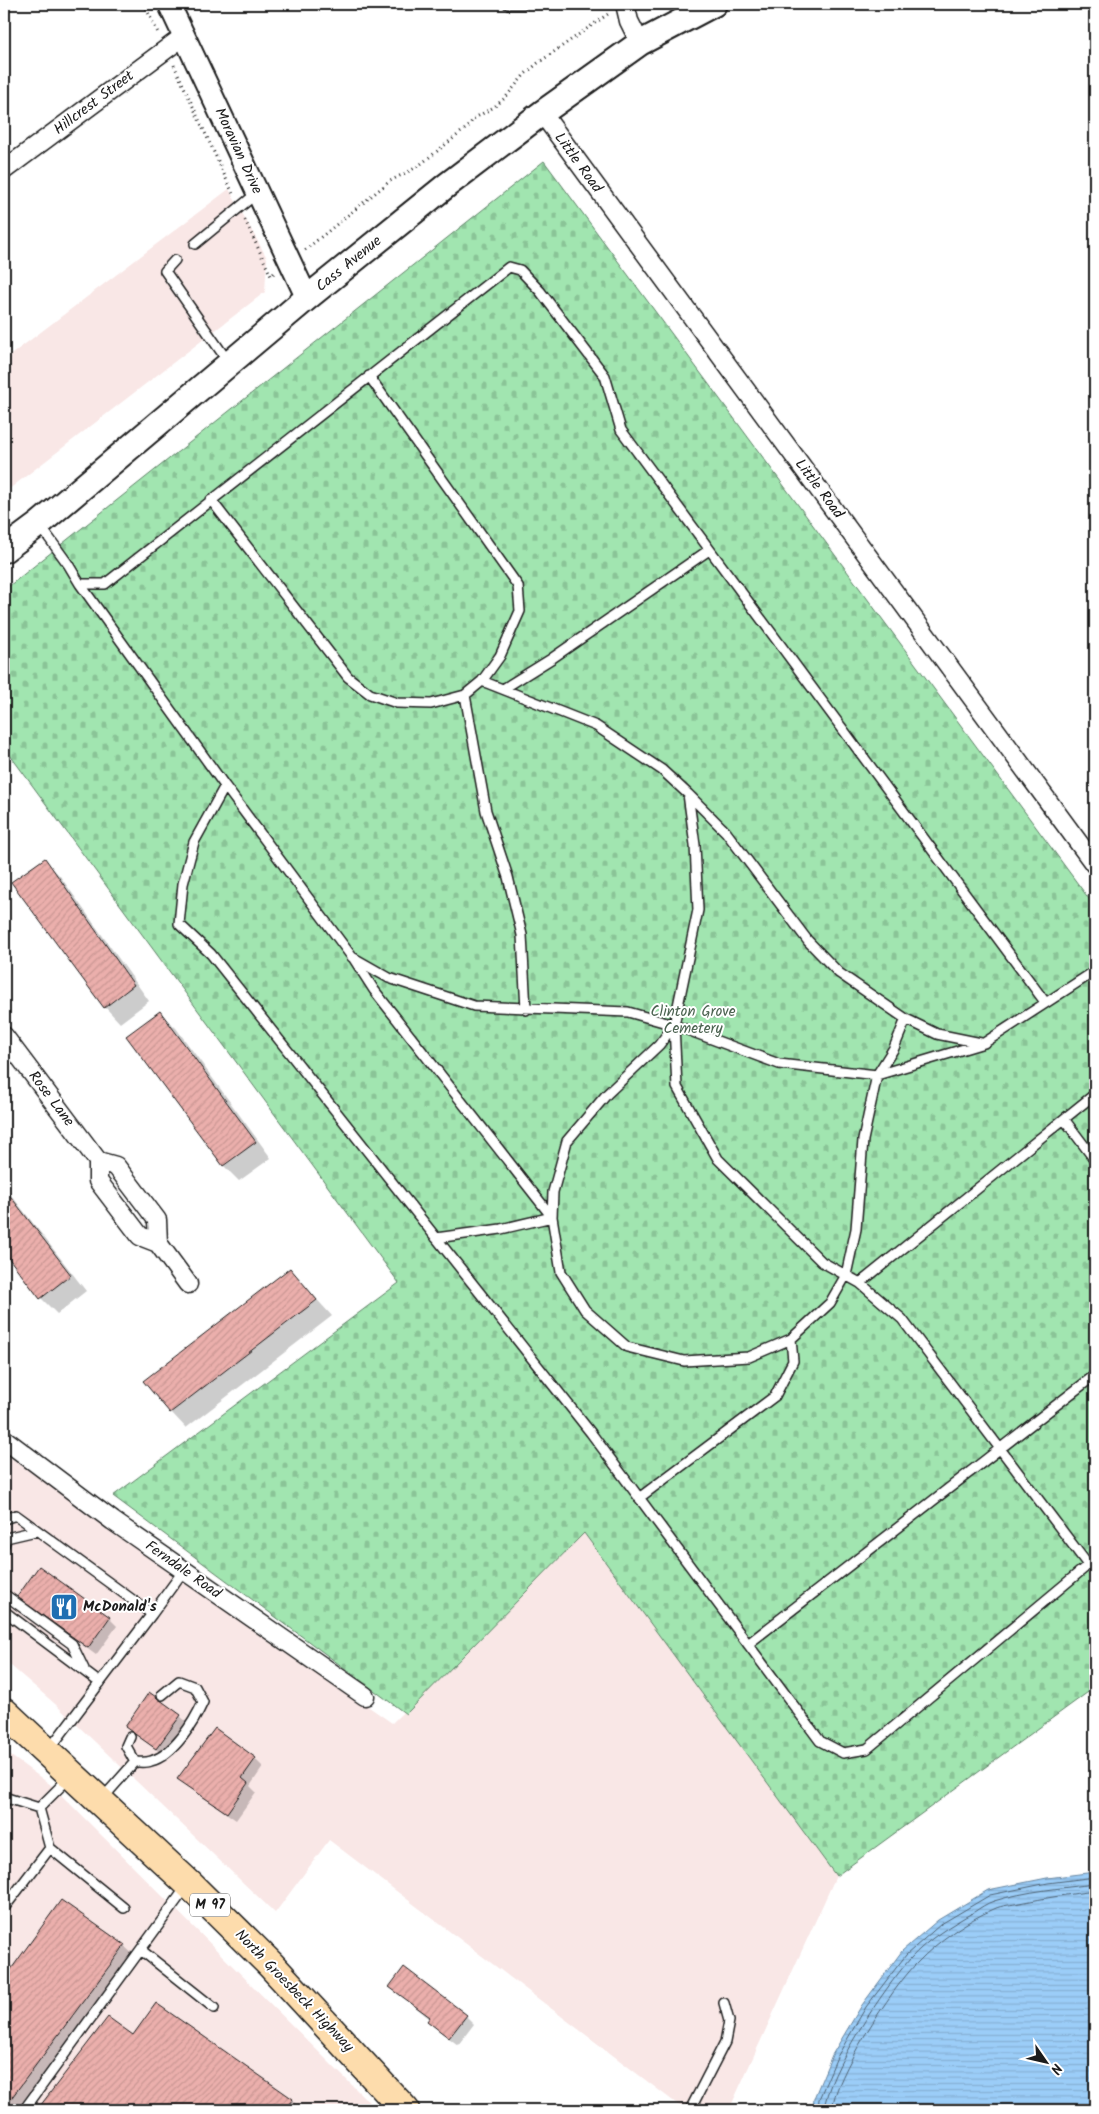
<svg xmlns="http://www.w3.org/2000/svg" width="1099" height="2114" font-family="Kalam,sans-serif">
<defs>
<pattern id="cemetery-stones" width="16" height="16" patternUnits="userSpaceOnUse" patternTransform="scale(1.25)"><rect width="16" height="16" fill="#a1e5b0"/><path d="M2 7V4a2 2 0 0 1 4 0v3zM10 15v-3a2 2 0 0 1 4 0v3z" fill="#8ac497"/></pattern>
<pattern id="water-rules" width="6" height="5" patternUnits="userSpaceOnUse" patternTransform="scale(1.25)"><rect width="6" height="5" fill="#9bcdf8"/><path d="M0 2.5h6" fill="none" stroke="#85afd4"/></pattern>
<pattern id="building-hatch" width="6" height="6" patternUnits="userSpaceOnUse" patternTransform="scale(1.25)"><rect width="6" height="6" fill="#ebafac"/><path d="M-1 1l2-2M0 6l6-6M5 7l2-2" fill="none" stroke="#c99693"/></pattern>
</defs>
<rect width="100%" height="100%" fill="#fff"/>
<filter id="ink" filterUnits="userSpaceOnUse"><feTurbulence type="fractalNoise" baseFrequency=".02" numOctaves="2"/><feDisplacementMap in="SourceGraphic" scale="10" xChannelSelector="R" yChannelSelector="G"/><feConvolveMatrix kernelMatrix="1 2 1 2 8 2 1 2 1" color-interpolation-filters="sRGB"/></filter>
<g filter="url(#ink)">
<path fill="#f9e7e6" d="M229 189 267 258 265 292 4 493V360Z
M4 1453 392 1723 584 1533 836 1876 729 2110H685L329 1840 275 1913 54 1703 4 1660Z
M4 1751 51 1785 377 2110H4Z"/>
<path fill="url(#cemetery-stones)" stroke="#5e8066" d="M544 161 1095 907V1687L836 1876 584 1533 406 1714 113 1496 399 1283 4 747V590Z"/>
<path fill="url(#water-rules)" stroke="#6886a0" d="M1095 1872V2110H813L814 2098 832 2055 862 2005 902 1951 938 1920 988 1890 1047 1878Z"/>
<path fill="#0003" d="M44 860 60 876 149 1001 120 1023 105 1007Z
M160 1013 176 1028 271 1158 239 1181 224 1166 128 1037Z
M4 1186 86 1291 57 1314 41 1298 4 1250Z
M290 1270 332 1316 186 1428 171 1412Z
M19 1597 109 1618 117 1626 96 1655 27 1605Z
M180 1716 188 1723 165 1756 126 1727Z
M255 1759 263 1767 250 1786 256 1792 236 1820 187 1786 179 1779Z
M62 1902 124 1946 135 1956 20 2110H4V1981Z
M391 1987 466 2016 474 2024 458 2045 437 2029 429 2021 430 2019Z
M108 2019 133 2037 292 2100 302 2110H39Z"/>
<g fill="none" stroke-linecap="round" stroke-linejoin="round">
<path stroke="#4f6374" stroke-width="1" d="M818 2110 819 2099 837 2057 866 2007 906 1955 941 1924 990 1895 1048 1883 1095 1877
M824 2110C827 2072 884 1989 910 1959 928 1939 951 1925 974 1912 980 1908 987 1903 994 1901 1026 1891 1062 1888 1095 1884
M832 2110C834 2077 892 1988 917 1963 938 1941 966 1921 994 1909 1002 1905 1012 1905 1020 1903 1045 1898 1070 1894 1095 1891"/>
</g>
<path fill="url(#building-hatch)" stroke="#1c1c1c" d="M45 858 134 985 104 1008 11 882Z
M160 1011 256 1142 223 1166 126 1036Z
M4 1188 71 1275 40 1299 4 1252Z
M290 1268 317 1300 170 1413 143 1381Z
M39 1566 110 1617 88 1648 17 1597Z
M149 1692 181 1715 156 1749 125 1727Z
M215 1728 256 1758 242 1778 248 1783 227 1813 177 1779Z
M61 1900 125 1945 4 2108V1979Z
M404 1967 467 2015 449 2038 427 2021 430 2017 389 1987Z
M156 2003 293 2099 284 2110H37L108 2017 133 2035Z"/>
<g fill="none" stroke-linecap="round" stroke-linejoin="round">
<g stroke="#1c1c1c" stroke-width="12">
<path id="service" d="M508 4H523
M195 244 257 193
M175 260 165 271 229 363
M211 500 348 677 370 694 397 703 431 704 465 695 482 681 500 656 520 611 518 586 369 376
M39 524 68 564 80 584H105L509 267 520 270 540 291 605 376 621 430 1045 1002
M80 584 225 786 194 842 183 884 179 924 211 954 591 1433 820 1741 843 1753 867 1749 1088 1565 902 1319 860 1283 822 1262 718 1159 677 1087 674 1025 698 910 695 845 688 794 662 770 596 726 482 681
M503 689 551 659 709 550
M465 695 486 811 508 877 522 935 526 1010
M225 786 352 957 389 978 474 1006 628 1012 674 1025 779 1064 877 1075 984 1043 1095 971
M688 794 726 832 808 941 839 973 906 1019 937 1034 981 1043
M354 959 374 990 552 1217 501 1229 436 1238
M674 1025 659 1045 607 1094 567 1141 553 1192 552 1217 561 1272 585 1310 627 1347 684 1361 749 1357 791 1339 830 1303 846 1275 856 1229 863 1140 877 1075 894 1048 906 1019
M1064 1119 1095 1160
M860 1283 1095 1094
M639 1498 775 1396 793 1361 791 1339
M4 1519 16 1515 152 1614 48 1751
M4 1545 6 1538 36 1531
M4 1594 72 1644 84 1669
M4 1611 100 1683
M152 1614 184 1570
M748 1644 1095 1375
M130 1737 126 1746 135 1762C140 1762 146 1763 151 1761 174 1755 194 1722 203 1702L195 1687 179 1681 162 1695
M102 1799 135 1762
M4 1803 7 1798 39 1808
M50 1848 124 1908
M4 1908 50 1848 39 1808 70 1777
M141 1950 214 2008
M24 2110 187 1886
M690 2110 725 2042 729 2021 724 2003"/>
</g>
<g stroke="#1c1c1c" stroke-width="21">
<path id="minor" d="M625 4 629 21 640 43
M542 113C725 364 912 613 1095 865
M4 170 184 36
M4 1036 98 1161V1181L140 1236 158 1243
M98 1161 116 1166 157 1220 158 1243 188 1284
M4 1439 113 1521 365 1696"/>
</g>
<g stroke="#1c1c1c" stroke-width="25">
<path id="tertiary" d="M169 4 307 298"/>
</g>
<g stroke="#1c1c1c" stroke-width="28">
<path id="secondary" d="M4 550 39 524 307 298 447 185 542 113 640 43 714 4"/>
</g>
<g stroke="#1c1c1c" stroke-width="31">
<path id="primary" d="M4 1712 189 1884 271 1965 405 2110"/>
</g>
<path stroke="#1c1c1c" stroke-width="3" stroke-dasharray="1 4" stroke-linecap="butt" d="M144 4 159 35
M174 65 234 196
M245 220 271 276 274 273
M305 250 390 181 417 167 469 126 473 119 494 107 505 98 525 74 538 63 611 12"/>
<use href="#service" stroke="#fff" stroke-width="9"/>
<use href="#minor" stroke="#fff" stroke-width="18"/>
<use href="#tertiary" stroke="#fff" stroke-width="21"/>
<use href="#secondary" stroke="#fff" stroke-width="24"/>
<use href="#primary" stroke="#fddcac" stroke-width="28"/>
</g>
</g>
<defs>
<g id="restaurant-square" transform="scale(1.4375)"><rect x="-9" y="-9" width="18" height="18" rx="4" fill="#1f6fb2" stroke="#fff"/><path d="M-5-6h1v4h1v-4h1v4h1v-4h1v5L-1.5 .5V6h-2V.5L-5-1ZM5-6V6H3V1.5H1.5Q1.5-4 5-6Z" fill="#fff"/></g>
</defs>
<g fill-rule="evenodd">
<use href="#restaurant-square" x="64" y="1607"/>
</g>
<g text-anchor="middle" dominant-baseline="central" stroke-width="4" stroke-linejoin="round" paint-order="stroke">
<rect fill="#fff" stroke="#606060" stroke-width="1" x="190" y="1893.5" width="40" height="23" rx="4"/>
<g font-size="14" font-weight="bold" fill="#1c1c1c">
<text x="210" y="1905">M 97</text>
</g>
<g font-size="15" fill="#1c1c1c" stroke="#fff">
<text transform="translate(94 103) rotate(-37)">Hillcrest Street</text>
<text transform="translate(238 151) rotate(65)">Moravian Drive</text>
<text transform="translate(578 163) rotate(54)">Little Road</text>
<text transform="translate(349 264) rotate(-39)">Cass Avenue</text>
<text transform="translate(819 489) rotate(53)">Little Road</text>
<text transform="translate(51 1099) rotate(53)">Rose Lane</text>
<text transform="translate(183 1570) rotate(35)">Ferndale Road</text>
<text transform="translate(294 1991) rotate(46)">North Groesbeck Highway</text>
</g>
<g font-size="15" fill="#4b6250" stroke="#fff">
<text x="693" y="1012">Clinton Grove<tspan x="693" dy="17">Cemetery</tspan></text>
</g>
<g font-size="15" font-weight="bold" fill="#1c1c1c" stroke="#fff" text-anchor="start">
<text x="83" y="1607">McDonald's</text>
</g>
</g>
<rect width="1099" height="2114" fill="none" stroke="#fff" stroke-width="20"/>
<rect x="10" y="10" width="1079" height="2094" fill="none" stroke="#1c1c1c" stroke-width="2" filter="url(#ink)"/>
<g transform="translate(1046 2062) rotate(124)" stroke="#ffffff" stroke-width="4" paint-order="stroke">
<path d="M0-4L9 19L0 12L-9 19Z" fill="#1c1c1c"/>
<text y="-8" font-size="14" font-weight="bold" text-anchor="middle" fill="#1c1c1c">N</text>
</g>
</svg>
